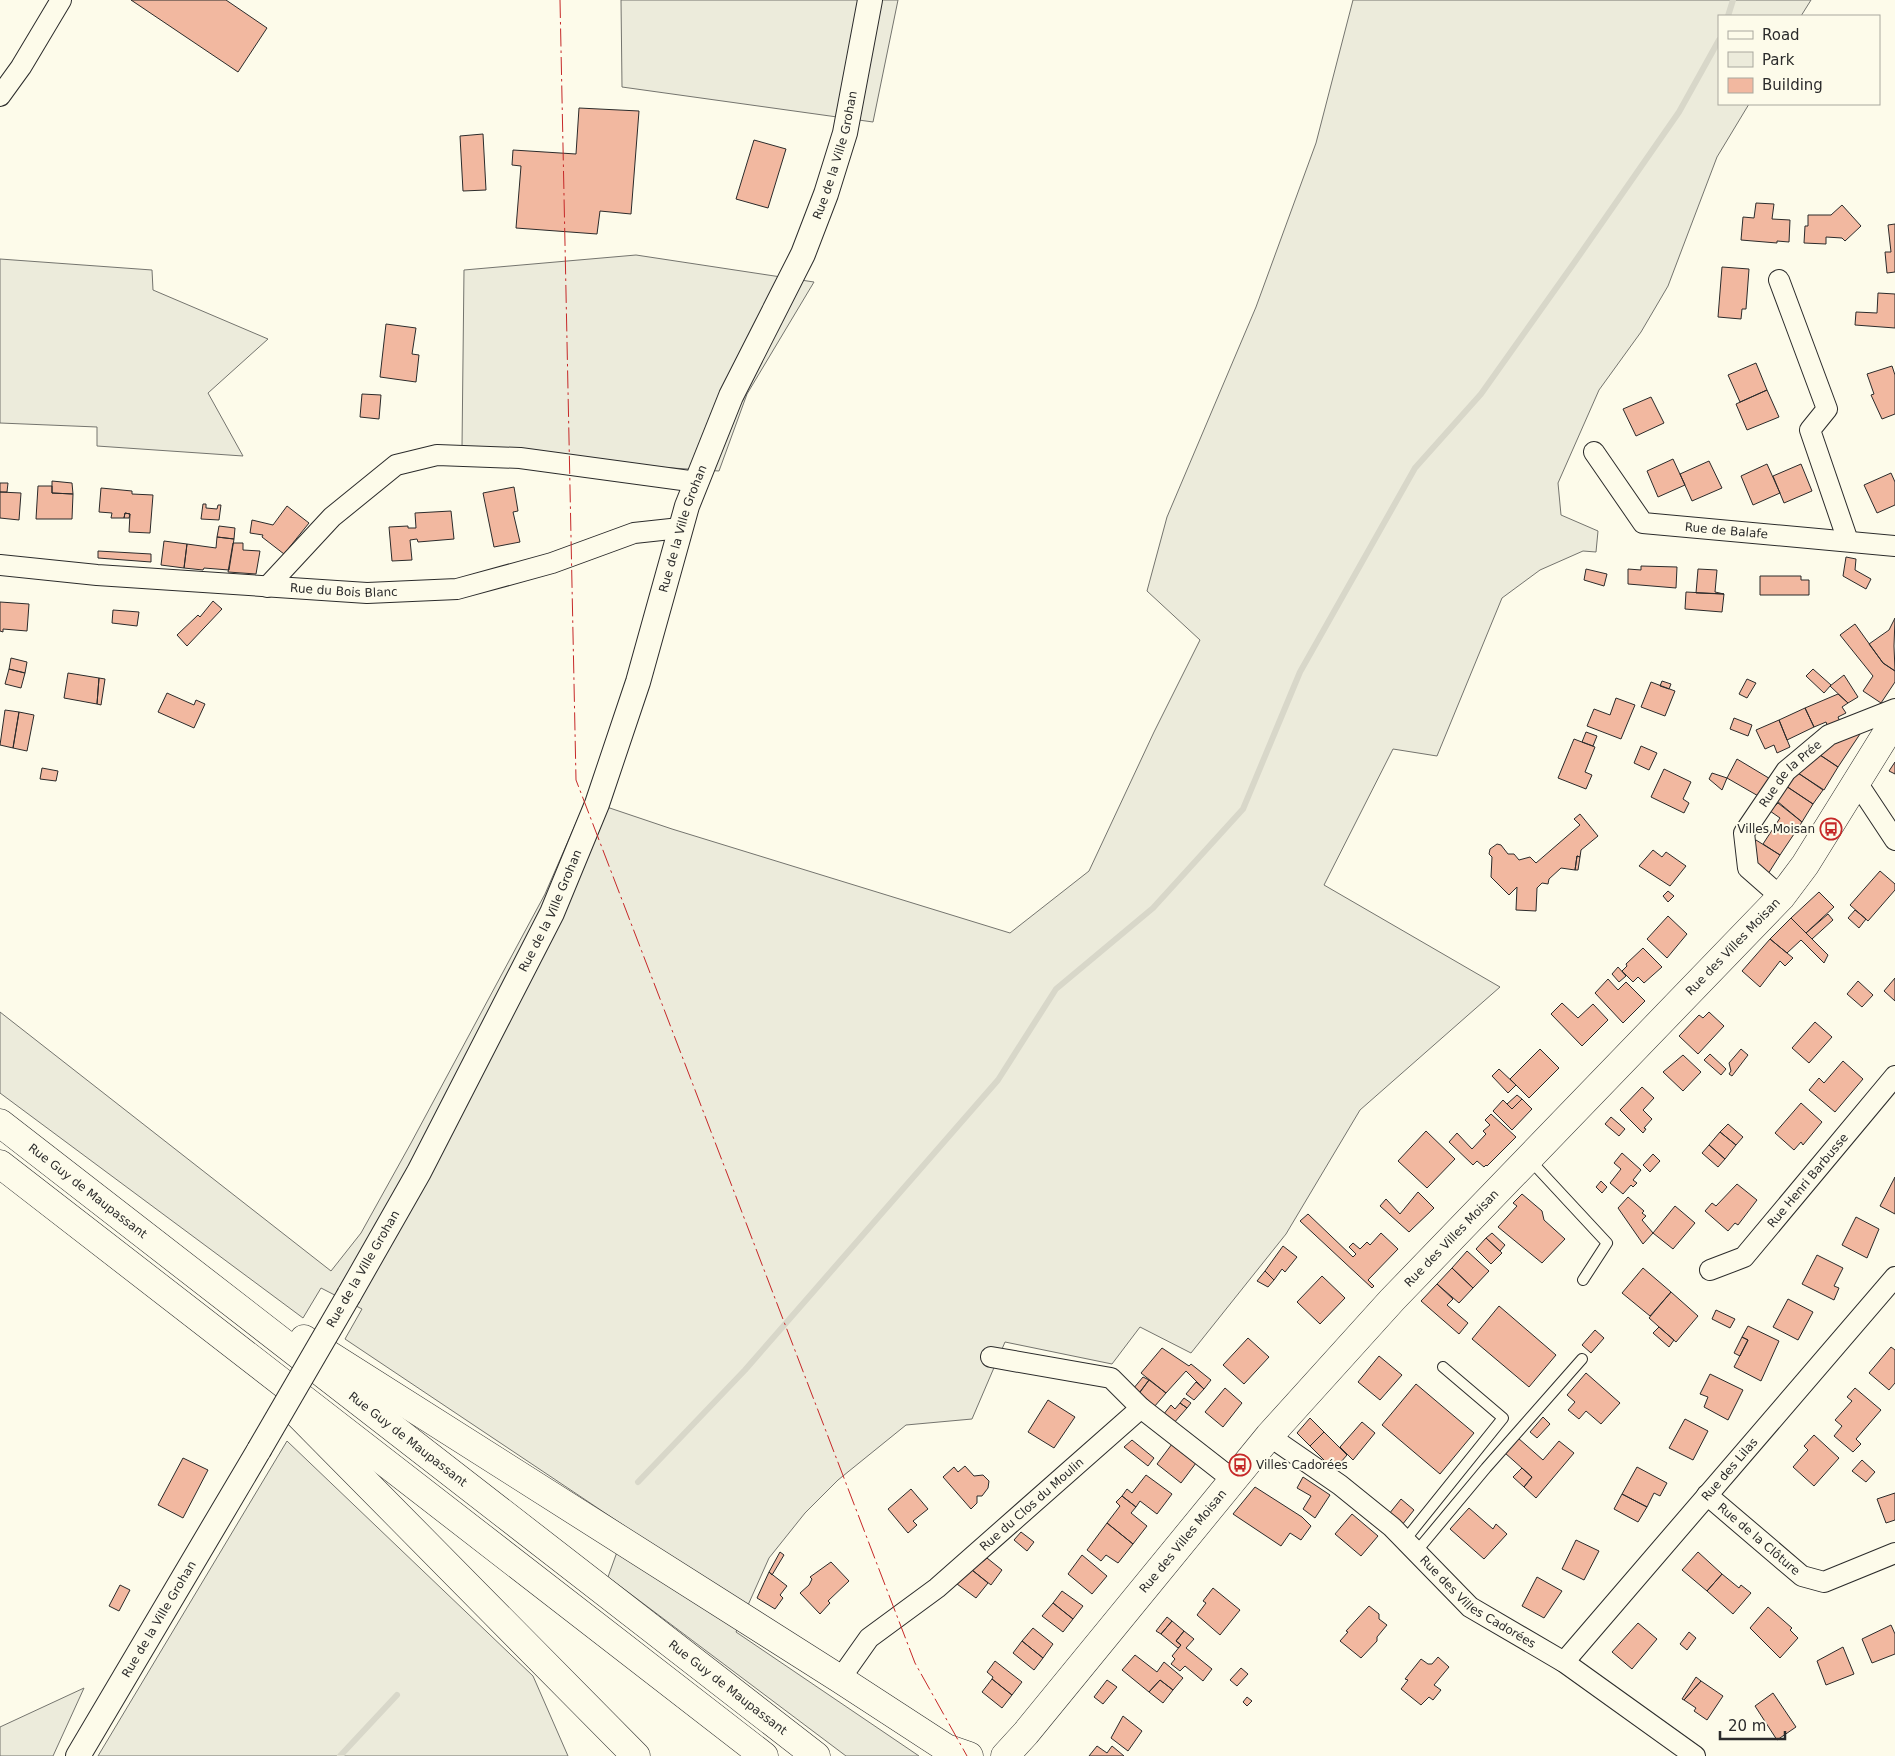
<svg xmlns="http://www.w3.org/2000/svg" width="1895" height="1756" font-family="'DejaVu Sans',sans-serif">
<rect width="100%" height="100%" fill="#fdfbea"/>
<path fill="#ecebdb" stroke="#74746e" d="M621 0H898L873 122 622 87Z
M1353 0H1811L1801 16H1719V104H1749L1717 157 1668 286 1641 332 1599 390 1558 483 1561 515 1598 531 1596 552 1583 551 1540 570 1502 598 1437 756 1393 749 1324 885 1500 987 1360 1110 1286 1234 1191 1353 1140 1327 1112 1364 1005 1342 972 1419 906 1425 838 1480 805 1513 769 1558 736 1632 919 1756H846L608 1577 626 1527 345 1339 362 1309 321 1288 303 1318 0 1093V1012L331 1271 361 1233 411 1143 545 894 586 800 672 829 1010 933 1089 871 1154 732 1200 640 1147 591 1167 517 1256 307 1316 143Z
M636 255 814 282 747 394 719 471 626 465 462 447 464 270Z
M0 259 152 270 153 290 268 339 208 393 243 456 97 446V427L0 423Z
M287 1441 533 1676 568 1756H98Z
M84 1688 53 1756H0V1727Z"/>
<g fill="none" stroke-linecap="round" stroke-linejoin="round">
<path stroke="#d8d7c9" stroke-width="6" d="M1728 16 1733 0
M638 1482 745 1370 998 1080 1056 989 1153 908 1243 809 1300 672 1415 468 1481 394 1574 263 1679 112 1719 40
M340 1756 397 1695"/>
</g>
<path fill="#f2b8a0" stroke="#2b2b2b" d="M131 0H226L267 28 238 72Z
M579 108 639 111 631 214 600 211 597 234 516 228 521 166 512 165 513 150 576 154Z
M483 134 486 190 463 191 460 136Z
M754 140 786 149 768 208 736 199Z
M1756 203 1774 204 1772 219 1790 220 1789 242 1777 241V243L1741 240 1743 217 1754 218Z
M1842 205 1861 226 1845 241 1842 238 1826 237V244L1804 243 1805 226H1808V215H1831Z
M1895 224V272L1887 273 1885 252H1891L1888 225Z
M1722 267 1749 269 1746 309H1742L1741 319 1718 317Z
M1878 293 1895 294V328L1855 325 1856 312 1877 313Z
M386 324 416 328 412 354 419 355 416 382 380 377Z
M1756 363 1767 390 1740 402 1728 375Z
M1892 366 1895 375V414L1882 419 1871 395 1874 394 1867 374Z
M1767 390 1779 417 1747 430 1736 404Z
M362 394 381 395 379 419 360 417Z
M1651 397 1664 423 1636 436 1623 409Z
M1673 459 1685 485 1658 497 1647 471Z
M1709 461 1722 488 1692 501 1680 474Z
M1767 464 1780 493 1753 505 1741 476Z
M1801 464 1812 491 1784 503 1773 476Z
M1891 473 1895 482V505L1877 513 1864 485Z
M52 481 72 483 73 494 52 493Z
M0 483H8L7 492H0Z
M38 486H52V493L73 494 72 519H36Z
M514 487 518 511 513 512 520 542 494 547 483 493Z
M101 488 132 491V494L153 495 150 533 129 532 130 514 125 513 124 518H111L112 513 99 512Z
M0 492 21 493 19 520 0 518Z
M203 504H206V508L217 509 218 505H221L219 520 201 519Z
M287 506 309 523 284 554 262 537 263 535 250 533 252 520 273 525Z
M451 511 454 539 418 542 417 539 410 540 412 560 392 561 389 527 408 526V528H416L415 513Z
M125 513 130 514 129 518H124Z
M219 526 235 528 234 539 217 537Z
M217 537 234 539 229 570 204 568 203 570 184 568 187 544 216 548Z
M164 541 187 544 184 568 161 565Z
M233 543H243V550L260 551 256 574 228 572Z
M98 551 151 554V562L98 558Z
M1846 557 1856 559 1855 570 1871 579 1866 589 1843 576Z
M1641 566 1677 567 1676 588 1628 584V569L1641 570Z
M1586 569 1607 574 1604 586 1584 580Z
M1698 569 1717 570 1715 592 1724 594 1696 593Z
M1760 576H1801V580H1809V595H1760Z
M1686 592 1724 594 1722 612 1685 609Z
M213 601 222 609 187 646 177 635 198 615 200 617Z
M0 602 29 604 27 631 3 629V632L0 631Z
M113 610 139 612 137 626 112 623Z
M1895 618 1894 646 1895 671 1883 663 1869 644 1889 630Z
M1855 624 1883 663 1895 671V682L1881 703 1863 691 1873 676 1840 635Z
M11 658 27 662 25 673 9 669Z
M9 669 25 673 21 688 5 684Z
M1813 669 1831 685 1824 693 1806 676Z
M68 673 99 678 97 704 64 698Z
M1844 675 1858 697 1848 703 1830 686Z
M99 678 105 679 101 705 97 704Z
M1747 679 1756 683 1747 698 1739 694Z
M1662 681 1671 684 1669 689 1660 686Z
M1651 682 1675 691 1665 716 1641 707Z
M167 693 194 705 196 700 205 704 194 728 158 712Z
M1838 694 1848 703 1842 707 1846 713 1838 717 1841 724 1829 730 1826 722 1814 727 1805 708Z
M1616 698 1635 705 1621 739 1587 726 1594 709 1610 715Z
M1805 708 1814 727 1787 740 1779 720Z
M5 710 19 712 13 748 0 745Z
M19 712 34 715 27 751 13 748Z
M1734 718 1752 725 1748 736 1730 729Z
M1779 720 1790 747 1777 753 1774 745 1765 749 1756 730Z
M1855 729 1860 734 1838 767 1814 751Z
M1586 732 1597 736 1593 746 1582 742Z
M1574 739 1595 747 1585 772 1592 775 1586 789 1558 778Z
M1641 746 1657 753 1649 770 1634 763Z
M1814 751 1838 767 1824 790 1795 771Z
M1737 759 1772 780 1760 797 1727 778Z
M1895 762V774L1889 771Z
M42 768 58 771 56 781 40 779Z
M1664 769 1691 782 1683 799 1689 803 1684 813 1651 797Z
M1795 771 1823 790 1813 804 1786 786Z
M1712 773 1727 778 1722 790 1709 779Z
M1786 786 1813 804 1802 822 1777 801Z
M1778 803 1802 822 1780 855 1763 844 1780 818 1770 811Z
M1580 814 1598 836 1581 850 1580 857 1577 856 1575 870 1561 868 1549 879 1548 884 1542 883 1537 888 1536 911 1516 910 1517 887 1509 895 1491 877 1492 857 1489 854 1490 849 1497 844 1501 845 1508 854H1514L1519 860 1530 857 1536 863 1580 825 1574 819Z
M1756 840 1780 855 1768 874 1746 854Z
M1653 850 1662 857 1666 852 1686 866 1670 886 1639 866Z
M1577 856 1580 857 1578 870H1575Z
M1880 871 1895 884V890L1868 921 1850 905Z
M1668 891 1674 896 1668 902 1663 896Z
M1819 892 1834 907 1806 933 1791 918Z
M1855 910 1866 919 1859 928 1848 918Z
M1828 914 1833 920 1812 939 1806 933Z
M1668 916 1687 934 1667 958 1647 939Z
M1791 918 1828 955 1824 963 1801 940 1787 953 1770 939Z
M1770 939 1793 958 1785 966 1780 961 1760 987 1742 971Z
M1643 948 1662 967 1644 983 1638 977 1633 982 1622 971 1627 966 1626 964Z
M1618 967 1626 976 1619 982 1612 974Z
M1895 978V1001L1884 991Z
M1608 979 1618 990 1626 982 1645 1001 1623 1023 1595 993Z
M1858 981 1873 995 1862 1007 1847 994Z
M1562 1003 1578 1018 1593 1004 1608 1020 1582 1046 1551 1014Z
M1709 1012 1724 1026 1698 1054 1679 1036 1699 1015 1703 1018Z
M1815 1022 1832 1037 1809 1063 1792 1048Z
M1540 1049 1559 1068 1529 1098 1510 1079Z
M1741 1049 1748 1055 1732 1076 1729 1074 1731 1071 1729 1063Z
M1710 1054 1726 1069 1721 1075 1704 1060Z
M1683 1055 1701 1072 1683 1091 1663 1072Z
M1843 1061 1863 1079 1835 1112 1809 1090 1819 1078 1824 1083Z
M1499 1069 1516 1085 1508 1093 1492 1076Z
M1642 1087 1654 1098 1643 1110 1652 1119 1644 1128 1646 1129 1643 1133 1620 1110Z
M1517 1095 1522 1099 1512 1109 1507 1104Z
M1522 1099 1532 1109 1512 1130 1493 1111 1503 1100 1512 1109Z
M1801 1103 1822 1122 1803 1145 1801 1142 1794 1150 1775 1133Z
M1491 1114 1516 1137 1487 1166 1486 1165 1484 1167 1477 1161 1473 1165 1449 1142 1457 1133 1472 1149 1486 1134 1483 1131 1490 1125 1485 1120Z
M1611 1117 1625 1129 1619 1136 1605 1124Z
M1728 1124 1743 1137 1736 1145 1720 1132Z
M1426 1131 1455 1159 1427 1188 1398 1161Z
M1720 1132 1736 1145 1725 1159 1709 1145Z
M1709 1145 1725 1159 1718 1167 1702 1153Z
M1622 1153 1641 1170 1633 1180 1637 1183 1633 1187 1631 1185 1623 1194 1610 1183 1621 1169 1614 1163Z
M1653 1154 1660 1161 1650 1172 1643 1165Z
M1895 1177V1214L1880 1206Z
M1601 1181 1607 1187 1602 1193 1596 1187Z
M1737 1184 1757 1200 1738 1225 1735 1223 1728 1231 1705 1211 1712 1203 1716 1206Z
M1418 1192 1434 1208 1409 1232 1380 1206 1386 1199 1400 1214Z
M1522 1194 1542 1211 1544 1220 1565 1239 1542 1263 1498 1227 1517 1206 1513 1203Z
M1628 1197 1644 1211 1642 1213 1646 1216 1642 1220 1653 1233 1643 1244 1618 1208Z
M1675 1206 1695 1223 1673 1249 1653 1233Z
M1308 1214 1353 1257 1356 1254 1349 1247 1353 1243 1360 1249 1367 1242 1370 1245 1381 1233 1398 1249 1368 1280 1374 1286 1372 1288 1300 1221Z
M1856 1217 1879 1229 1867 1258 1842 1245Z
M1492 1233 1505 1245 1500 1251 1486 1238Z
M1486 1238 1502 1253 1491 1264 1476 1249Z
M1283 1246 1297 1257 1285 1272 1282 1269 1274 1280 1265 1271Z
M1467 1251 1489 1271 1473 1288 1452 1268Z
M1817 1255 1843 1268 1834 1286 1839 1288 1834 1300 1802 1284Z
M1452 1268 1473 1288 1459 1303 1437 1284Z
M1643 1268 1671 1292 1650 1316 1622 1293Z
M1265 1271 1274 1280 1268 1287 1257 1281Z
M1322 1276 1345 1298 1320 1324 1297 1302Z
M1437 1284 1453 1299 1447 1305 1468 1323 1459 1334 1421 1301Z
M1671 1292 1698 1316 1676 1342 1649 1318Z
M1788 1299 1813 1312 1798 1340 1773 1327Z
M1499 1306 1556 1355 1529 1387 1472 1339Z
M1716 1310 1735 1319 1730 1328 1712 1319Z
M1748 1326 1779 1341 1761 1381 1734 1367 1748 1340 1742 1337Z
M1659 1327 1674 1340 1669 1347 1653 1333Z
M1595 1330 1604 1338 1591 1353 1582 1345Z
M1742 1337 1748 1340 1740 1356 1734 1353Z
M1248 1338 1269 1357 1244 1384 1223 1365Z
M1891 1347 1895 1350V1383L1889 1390 1869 1373Z
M1162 1348 1189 1366 1191 1364 1211 1380 1204 1389 1186 1371 1166 1393 1141 1373Z
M1379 1356 1402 1375 1380 1400 1358 1382Z
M1586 1373 1620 1403 1601 1424 1586 1411 1579 1419 1568 1410 1575 1402 1567 1395Z
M1710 1374 1743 1390 1728 1420 1704 1407 1708 1397 1700 1394Z
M1143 1377 1149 1380 1139 1393 1133 1389Z
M1149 1380 1166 1393 1154 1407 1138 1395Z
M1196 1382 1204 1389 1194 1400 1186 1394Z
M1416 1384 1474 1433 1440 1474 1382 1425Z
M1225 1388 1242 1403 1223 1427 1205 1412Z
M1855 1388 1881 1410 1856 1439 1861 1444 1853 1452 1834 1436 1842 1426 1835 1420 1852 1401 1847 1397Z
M1184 1398 1191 1403 1187 1408 1180 1403Z
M1048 1400 1075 1417 1054 1448 1028 1432Z
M1180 1403 1187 1408 1173 1424 1163 1415 1171 1405 1175 1409Z
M1543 1417 1550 1424 1537 1438 1530 1432Z
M1310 1418 1324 1432 1310 1446 1297 1433Z
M1685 1419 1708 1431 1693 1460 1669 1448Z
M1362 1422 1375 1433 1353 1460 1340 1447Z
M1324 1432 1347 1455 1334 1470 1310 1446Z
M1814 1435 1839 1458 1814 1486 1793 1467 1808 1450 1804 1446Z
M1518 1438 1543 1460 1559 1441 1574 1453 1536 1498 1524 1487 1532 1477 1505 1453Z
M1132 1440 1154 1458 1148 1466 1124 1447Z
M1172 1444 1196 1463 1181 1483 1157 1464Z
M183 1458 208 1470 183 1518 158 1505Z
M1862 1460 1875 1472 1866 1482 1852 1471Z
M965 1466 974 1476 983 1475 989 1481 988 1488 982 1496H977V1503L971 1509 943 1477 954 1467 958 1472Z
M1637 1467 1667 1483 1660 1496 1654 1493 1647 1507 1622 1494Z
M1522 1468 1532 1477 1524 1487 1513 1477Z
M1146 1475 1172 1494 1157 1514 1140 1501 1136 1507 1122 1496 1127 1489 1132 1493Z
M1303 1477 1330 1495 1315 1518 1303 1509 1311 1496 1297 1488Z
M1255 1487 1302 1517 1311 1526 1301 1540 1290 1533 1281 1546 1233 1514Z
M911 1489 928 1509 913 1521 917 1525 908 1533 888 1509Z
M1895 1493V1520L1886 1523 1877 1499Z
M1622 1494 1647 1507 1638 1522 1614 1509Z
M1122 1496 1136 1507 1131 1513 1147 1526 1133 1544 1107 1523 1120 1506 1116 1502Z
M1401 1499 1414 1510 1402 1525 1389 1514Z
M1469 1508 1493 1529 1496 1524 1507 1534 1484 1559 1450 1529Z
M1352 1514 1378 1536 1361 1556 1335 1534Z
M1107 1523 1133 1544 1118 1563 1106 1555 1101 1561 1087 1550Z
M1021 1532 1034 1542 1027 1551 1014 1540Z
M1576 1540 1599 1551 1584 1580 1562 1569Z
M780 1552 784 1555 772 1575 769 1572Z
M1698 1552 1722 1574 1707 1591 1682 1570Z
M1082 1555 1107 1576 1092 1594 1068 1574Z
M987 1558 1002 1570 991 1585 972 1570Z
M831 1562 849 1581 828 1601 830 1603 820 1614 800 1593 809 1585 812 1579 810 1577Z
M972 1570 988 1583 976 1598 957 1584Z
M769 1572 787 1586 780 1595 783 1598 775 1609 757 1598Z
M1722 1574 1739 1588 1741 1585 1751 1593 1733 1614 1707 1591Z
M1537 1577 1562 1591 1544 1618 1522 1606Z
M120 1585 130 1590 119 1611 109 1606Z
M1213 1588 1240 1610 1220 1635 1197 1615 1206 1603 1203 1601Z
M1062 1591 1083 1606 1073 1619 1053 1603Z
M1053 1603 1073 1619 1063 1632 1042 1616Z
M1369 1606 1379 1614V1619L1387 1625 1377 1637V1641L1361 1658 1340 1641 1348 1632 1346 1631Z
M1768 1607 1792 1628 1790 1630 1798 1638 1780 1658 1750 1628Z
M1167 1617 1172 1621 1161 1634 1156 1631Z
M1172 1621 1184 1631 1176 1641 1181 1645 1178 1648 1161 1634Z
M1638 1623 1657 1639 1632 1669 1612 1652Z
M1891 1625 1895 1634V1654L1872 1663 1862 1639Z
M1033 1628 1053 1644 1043 1658 1022 1641Z
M1184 1631 1194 1639 1186 1648 1212 1669 1203 1681 1185 1666 1180 1671 1171 1664 1175 1659 1172 1656 1181 1645 1176 1641Z
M1689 1632 1696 1638 1687 1650 1680 1644Z
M1022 1641 1043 1658 1034 1670 1013 1653Z
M1843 1647 1854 1674 1826 1685 1817 1661Z
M1135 1655 1157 1672 1164 1662 1183 1678 1173 1690 1160 1680 1149 1692 1122 1670Z
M1438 1657 1449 1667 1434 1685 1441 1690 1433 1700 1429 1697 1421 1705 1401 1689 1408 1680 1405 1679 1421 1659 1428 1664H1432Z
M995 1661 1022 1682 1012 1695 992 1679 993 1677 987 1672Z
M1241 1668 1248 1674 1237 1686 1230 1680Z
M1696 1677 1701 1681 1684 1700 1682 1699Z
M992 1679 1012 1695 1002 1708 982 1692Z
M1107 1680 1117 1687 1103 1704 1094 1697Z
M1160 1680 1173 1690 1163 1703 1149 1692Z
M1701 1681 1723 1696 1707 1720 1694 1711 1696 1708 1684 1700Z
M1773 1693 1796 1727 1777 1740 1755 1706Z
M1247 1697 1252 1701 1247 1706 1243 1702Z
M1123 1716 1142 1731 1128 1751 1111 1738Z
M1097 1746 1107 1753 1112 1746 1124 1756H1089Z"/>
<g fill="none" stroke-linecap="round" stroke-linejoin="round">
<g stroke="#2b2b2b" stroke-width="12">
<path id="service" d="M1529 1159 1607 1243 1583 1280
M1405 1540 1503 1418 1443 1367
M1416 1552 1486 1468 1582 1359"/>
</g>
<g stroke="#2b2b2b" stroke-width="22">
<g id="minor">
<path d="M0 96 21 67 61 0"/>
<path d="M1779 280 1827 409 1810 430 1848 541"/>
<path id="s1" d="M1594 452 1643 523 1895 546"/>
<path id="s2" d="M0 565 97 575 367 593 457 589 552 563 634 533 680 528"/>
<path d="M267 587 332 517 396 465 437 455 520 458 697 482"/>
<path d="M1856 781 1895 840"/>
<path id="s3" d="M1781 897 1748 868 1744 833 1786 771 1829 735 1895 709"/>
<path id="s4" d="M1710 1270 1744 1257 1895 1076"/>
<path d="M991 1357 1111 1378 1141 1408 1232 1479"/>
<path id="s5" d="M1269 1436 1340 1485 1392 1527 1470 1607 1564 1662 1695 1756"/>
<path id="s6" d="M1707 1495 1802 1576 1824 1582 1895 1553"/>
<path id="s7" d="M1564 1662 1895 1277"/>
<path id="s8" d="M840 1679 869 1638 937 1588 1141 1408"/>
</g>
</g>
<g stroke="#2b2b2b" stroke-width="26">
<g id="tertiary">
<path id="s9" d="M349 1295 419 1172 552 913 597 804 638 682 687 506 731 396 803 254 826 194 845 133 870 0"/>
<path id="s10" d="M78 1756 259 1450"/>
</g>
</g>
<g stroke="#2b2b2b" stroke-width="29">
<g id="secondary">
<path id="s11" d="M1005 1756 1026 1733 1269 1436 1392 1300 1781 897 1805 865 1895 720"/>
</g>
</g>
<g stroke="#2b2b2b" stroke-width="29">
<g id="primary">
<path id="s12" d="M0 1123 816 1756"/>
<path d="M0 1164 764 1756"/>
<path d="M304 1339 840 1679 946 1748 969 1756"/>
<path d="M289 1405 636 1756"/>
</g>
</g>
<use href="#service" stroke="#fdfbea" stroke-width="10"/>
<use href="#minor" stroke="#fdfbea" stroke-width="20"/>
<use href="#tertiary" stroke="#fdfbea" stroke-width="24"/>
<use href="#secondary" stroke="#fdfbea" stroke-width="28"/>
<use href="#primary" stroke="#fdfbea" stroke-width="28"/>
<g stroke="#2b2b2b" stroke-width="26" stroke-linecap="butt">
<path id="tertiary-bridge" d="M259 1450 349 1295"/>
</g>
<use href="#tertiary-bridge" stroke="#fdfbea" stroke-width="24"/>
<path stroke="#c62828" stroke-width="1" stroke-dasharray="18 4 2.5 4" stroke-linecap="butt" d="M560 0 576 780 915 1663 967 1756"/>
</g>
<defs>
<g id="bus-ring" transform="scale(1.125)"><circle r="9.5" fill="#fdfbea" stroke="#c62828" stroke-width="1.5"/><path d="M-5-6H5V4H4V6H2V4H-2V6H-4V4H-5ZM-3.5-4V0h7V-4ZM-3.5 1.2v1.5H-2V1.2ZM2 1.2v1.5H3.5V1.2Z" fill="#c62828"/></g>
</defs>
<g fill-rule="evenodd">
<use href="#bus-ring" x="1831" y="829"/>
<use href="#bus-ring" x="1240" y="1465"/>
</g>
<g text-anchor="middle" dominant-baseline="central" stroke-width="4" stroke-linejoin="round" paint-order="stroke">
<g font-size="12" fill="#2b2b2b" stroke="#fdfbea">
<text stroke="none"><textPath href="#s9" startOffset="1244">Rue de la Ville Grohan</textPath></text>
<text stroke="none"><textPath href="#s9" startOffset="839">Rue de la Ville Grohan</textPath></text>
<text stroke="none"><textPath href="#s1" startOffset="170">Rue de Balafe</textPath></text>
<text stroke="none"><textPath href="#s2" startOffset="345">Rue du Bois Blanc</textPath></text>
<text stroke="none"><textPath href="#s3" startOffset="155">Rue de la Prée</textPath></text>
<text stroke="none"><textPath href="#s9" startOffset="434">Rue de la Ville Grohan</textPath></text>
<text stroke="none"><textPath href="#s11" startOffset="1089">Rue des Villes Moisan</textPath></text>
<text stroke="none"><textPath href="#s4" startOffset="136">Rue Henri Barbusse</textPath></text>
<text stroke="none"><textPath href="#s12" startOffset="111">Rue Guy de Maupassant</textPath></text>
<text stroke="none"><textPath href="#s11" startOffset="684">Rue des Villes Moisan</textPath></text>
<text transform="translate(363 1269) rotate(-60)">Rue de la Ville Grohan</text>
<text stroke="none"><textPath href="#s12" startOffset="516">Rue Guy de Maupassant</textPath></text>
<text stroke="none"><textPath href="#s7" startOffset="254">Rue des Lilas</textPath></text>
<text stroke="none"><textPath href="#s8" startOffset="261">Rue du Clos du Moulin</textPath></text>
<text stroke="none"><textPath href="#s6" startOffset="68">Rue de la Clôture</textPath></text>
<text stroke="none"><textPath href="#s11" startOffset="279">Rue des Villes Moisan</textPath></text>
<text stroke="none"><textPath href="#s5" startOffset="268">Rue des Villes Cadorées</textPath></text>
<text stroke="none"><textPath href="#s10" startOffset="159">Rue de la Ville Grohan</textPath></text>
<text stroke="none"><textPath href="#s12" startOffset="921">Rue Guy de Maupassant</textPath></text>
</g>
<g font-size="12" fill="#2b2b2b" stroke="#fdfbea" text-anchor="end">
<text x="1815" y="829">Villes Moisan</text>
<text x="1256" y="1465" text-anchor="start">Villes Cadorées</text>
</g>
</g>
<rect x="1718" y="15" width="162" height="90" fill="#fdfbea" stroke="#a9a89e"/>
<rect x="1728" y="31" width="25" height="8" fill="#fdfbea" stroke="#a9a89e"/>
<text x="1762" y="40" font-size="15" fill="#2b2b2b">Road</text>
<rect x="1728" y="52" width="25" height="15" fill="#ecebdb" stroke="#a9a89e"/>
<text x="1762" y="65" font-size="15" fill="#2b2b2b">Park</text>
<rect x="1728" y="78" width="25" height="15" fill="#f2b8a0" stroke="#a9a89e"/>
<text x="1762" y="90" font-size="15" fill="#2b2b2b">Building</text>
<path d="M1720 1731v8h65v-8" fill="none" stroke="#2b2b2b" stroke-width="2.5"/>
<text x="1728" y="1731" font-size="15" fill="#2b2b2b" stroke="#fdfbea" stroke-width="4" paint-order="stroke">20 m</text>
</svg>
